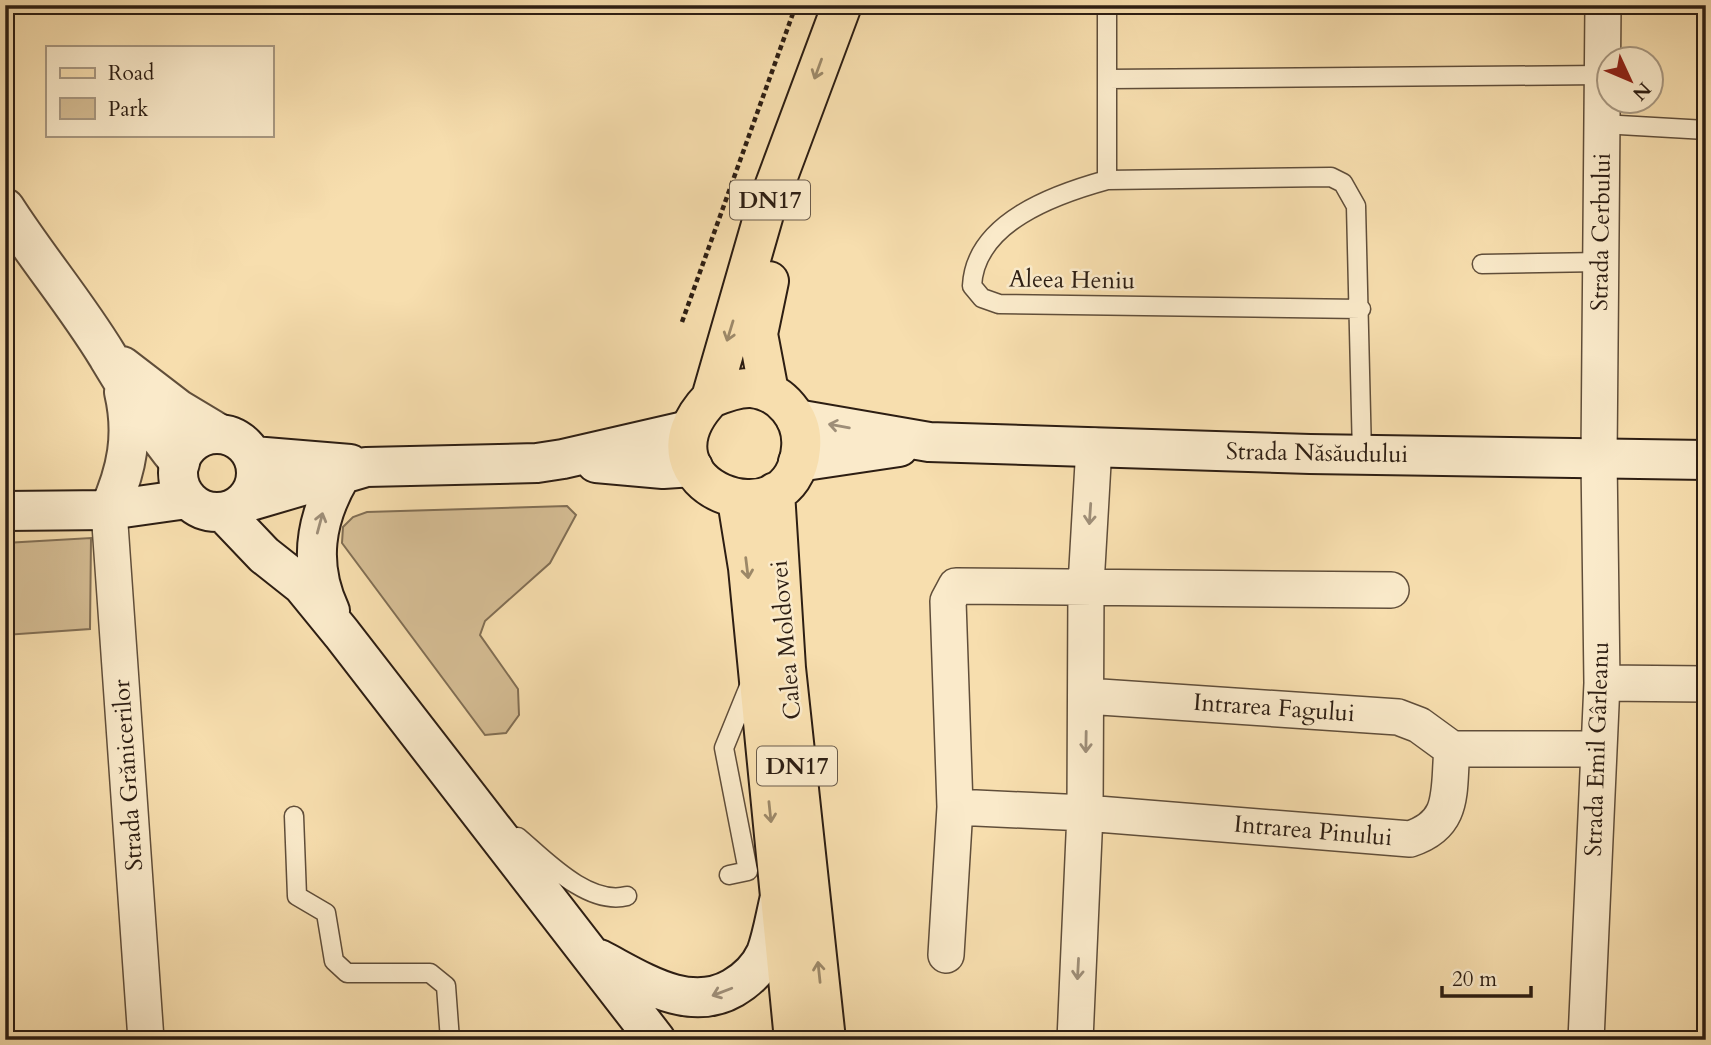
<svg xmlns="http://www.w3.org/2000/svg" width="1711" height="1045" font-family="Cardo,serif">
<rect width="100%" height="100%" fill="#f7deae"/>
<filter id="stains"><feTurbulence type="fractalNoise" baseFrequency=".00286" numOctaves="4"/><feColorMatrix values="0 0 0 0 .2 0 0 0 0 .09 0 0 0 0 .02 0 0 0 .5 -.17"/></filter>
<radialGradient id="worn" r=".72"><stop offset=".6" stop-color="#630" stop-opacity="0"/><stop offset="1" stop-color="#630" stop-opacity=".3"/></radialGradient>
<path fill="#d5bd94" stroke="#816e54" stroke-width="2" d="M567 506 576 515 550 563 485 621 480 635 518 689 519 715 506 733 485 735 342 543 343 527 353 517 367 512Z
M91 538 90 629 5 635V543Z"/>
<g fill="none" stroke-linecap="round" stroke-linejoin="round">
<g stroke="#604e3a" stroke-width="21">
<path id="service" d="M1107 5V180C1056 194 975 222 972 286L982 298 999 304 1361 309
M1107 79 1602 75
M1602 124 1706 130
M1107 180 1331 177 1343 183 1356 206 1362 455
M1482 264 1601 262
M294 816 297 896 326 913 334 961 347 973H430L446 986 450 1040
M518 837C545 860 588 906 627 896
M729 875 748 871 724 748 750 684"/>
</g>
<g stroke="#604e3a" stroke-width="38">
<path id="minor" d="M109 510 146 1040
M1391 590 956 586 948 601 955 807 1085 813 1410 839C1456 824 1448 791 1452 749H1599
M1602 683 1706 684
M1086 696 1398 717 1419 725 1452 749
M946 955 955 807
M1075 1040 1085 813 1086 585 1094 446
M1586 1040 1602 683 1599 458 1603 5"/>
</g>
<g stroke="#604e3a" stroke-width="42">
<path id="tertiary" d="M5 208C37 258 76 304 107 355 130 393 151 428 180 463
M122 366 178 409 218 433
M109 510C127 470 134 435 124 392"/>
</g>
<g stroke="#2d1e13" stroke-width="42">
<path id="secondary" d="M796 419 929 442 1310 454 1706 460
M178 473a39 39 0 1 1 78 0a39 39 0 1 1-78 0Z
M253 456 350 464
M798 462 899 447
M596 463 663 469 693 467
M244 503 366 467 537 463 563 459 689 430
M5 511 109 510 187 499
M224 513 264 555 302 585 342 634 656 1040
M330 611C308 564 315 519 341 475
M599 959C640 980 688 1014 733 988 747 980 759 968 766 953 772 937 775 918 779 901"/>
</g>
<g stroke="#2d1e13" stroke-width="42">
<path id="primary" d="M769 281 758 334 769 392
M711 398C723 393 738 387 752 388 781 391 804 418 801 448 793 548 627 485 711 398L764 214 842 5
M775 492 786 668 826 1040
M737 500 748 568 794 1040"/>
</g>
<path stroke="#2d1e13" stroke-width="4.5" stroke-dasharray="5 3.5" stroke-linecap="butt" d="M682 322 796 5"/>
<use href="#service" stroke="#faeaca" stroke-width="18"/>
<use href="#minor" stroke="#faeaca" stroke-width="35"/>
<use href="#tertiary" stroke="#faeaca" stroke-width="38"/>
<use href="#secondary" stroke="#faeaca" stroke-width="38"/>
<use href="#primary" stroke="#f7deae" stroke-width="38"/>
</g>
<defs><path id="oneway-shaft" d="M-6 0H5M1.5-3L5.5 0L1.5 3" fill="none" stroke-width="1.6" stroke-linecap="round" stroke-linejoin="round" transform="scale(1.75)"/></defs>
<g stroke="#9c8868">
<use href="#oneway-shaft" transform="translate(818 69) rotate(110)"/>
<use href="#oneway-shaft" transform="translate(730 331) rotate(107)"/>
<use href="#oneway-shaft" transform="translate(747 568) rotate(83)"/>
<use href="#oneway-shaft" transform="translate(770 812) rotate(84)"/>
<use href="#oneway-shaft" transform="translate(819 972) rotate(-96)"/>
</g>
<g stroke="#9e8e78">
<use href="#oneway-shaft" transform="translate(839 426) rotate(-170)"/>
<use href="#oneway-shaft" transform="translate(1090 514) rotate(94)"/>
<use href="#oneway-shaft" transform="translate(320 523) rotate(-75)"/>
<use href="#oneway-shaft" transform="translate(1086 742) rotate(91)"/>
<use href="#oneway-shaft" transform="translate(1078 969) rotate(93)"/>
<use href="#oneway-shaft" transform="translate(722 992) rotate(159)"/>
</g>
<g text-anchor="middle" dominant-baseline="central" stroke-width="5" stroke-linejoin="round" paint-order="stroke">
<g fill="#faeaca" stroke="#6a5b4a" stroke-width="2">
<rect x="730" y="180.5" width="80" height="39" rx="5"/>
<rect x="757" y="746.5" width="80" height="39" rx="5"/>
</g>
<g font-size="23" font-weight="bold" fill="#2d1e13">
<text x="770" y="200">DN17</text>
<text x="797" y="766">DN17</text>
</g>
<g font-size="24" fill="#2d1e13" stroke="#faeaca">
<text transform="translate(1601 232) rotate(-89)">Strada Cerbului</text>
<text transform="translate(1072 280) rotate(1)">Aleea Heniu</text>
<text transform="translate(1317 453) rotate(1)">Strada Năsăudului</text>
<text transform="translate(786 640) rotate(-95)">Calea Moldovei</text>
<text transform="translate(1274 708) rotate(4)">Intrarea Fagului</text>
<text transform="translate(1597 749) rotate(-88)">Strada Emil Gârleanu</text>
<text transform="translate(128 775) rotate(-94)">Strada Grănicerilor</text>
<text transform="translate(1313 831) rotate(5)">Intrarea Pinului</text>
</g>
</g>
<rect width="1711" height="1045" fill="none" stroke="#f7deae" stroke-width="28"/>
<rect x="7" y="7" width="1697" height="1031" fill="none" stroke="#2d1e13" stroke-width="3.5"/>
<rect x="14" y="14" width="1683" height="1017" fill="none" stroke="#2d1e13" stroke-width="2"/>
<rect x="46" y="46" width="228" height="91" fill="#faeaca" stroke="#a89881" stroke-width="2"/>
<rect x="60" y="68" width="35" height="10" fill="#f7deae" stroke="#a89881" stroke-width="2"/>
<text x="108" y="80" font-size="21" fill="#2d1e13">Road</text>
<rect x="60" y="98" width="35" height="21" fill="#d5bd94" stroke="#a89881" stroke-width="2"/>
<text x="108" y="116" font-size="21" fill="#2d1e13">Park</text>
<g transform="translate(1630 80) rotate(134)"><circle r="33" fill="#faeaca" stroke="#a89881" stroke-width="2"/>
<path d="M0-5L12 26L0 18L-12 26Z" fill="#8f2418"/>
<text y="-10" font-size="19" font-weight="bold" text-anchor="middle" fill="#2d1e13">N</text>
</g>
<path d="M1442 986v10h89v-10" fill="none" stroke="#2d1e13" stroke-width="3.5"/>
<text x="1452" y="986" font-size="21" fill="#2d1e13" stroke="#faeaca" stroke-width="5" paint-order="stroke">20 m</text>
<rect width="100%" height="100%" filter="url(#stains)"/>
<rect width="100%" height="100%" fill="url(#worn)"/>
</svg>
